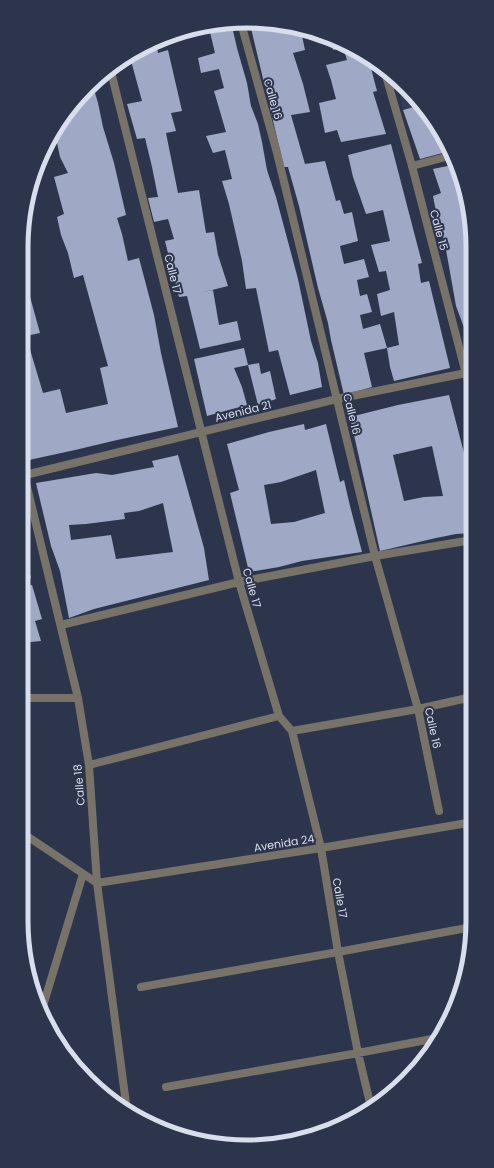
<svg xmlns="http://www.w3.org/2000/svg" width="494" height="1168" font-family="Poppins,sans-serif">
<rect width="100%" height="100%" fill="#2d354c"/>
<path fill="#343e5b" d="M404 87 417 98 421 105 403 110 399 88Z"/>
<path fill="#9fa9c5" fill-rule="evenodd" d="M231 22 237 48 247 83 251 106 258 124 262 142 267 170 276 197 298 279 311 341 318 363 322 387 290 395 278 350 269 352 256 288 246 289 242 261 229 204 222 181 232 179 225 150 213 153 206 136 226 132 214 91 224 88 219 69 201 73 198 58 215 53 209 28Z
M250 24 301 31 305 50 293 53 303 84 310 112 291 115 305 164 325 161 336 201 340 200 344 214 352 212 358 241 340 246 344 264 364 259 369 277 357 280 360 296 367 294 372 312 360 315 363 329 380 324 387 348 399 345 394 312 381 316 377 294 390 290 386 271 379 272 371 245 390 241 383 210 366 214 353 177 348 155 391 144 422 263 418 264 421 283 429 281 450 368 394 381 390 367 387 348 364 353 372 387 344 395 331 340 328 323 318 288 299 206 288 167H284Z
M330 38 368 57 377 91 373 92 386 134 341 142 337 130 325 133 319 103 336 99 331 80 326 65 347 60 343 47 333 50Z
M156 42 158 53 168 50 182 111 171 113 176 131 166 133 178 193 199 190 206 233 214 232 218 255 228 286 200 293 213 290 219 325 237 321 241 340 200 349 187 296 179 297 165 241 174 239 168 219 154 222 148 198 158 197 152 167 145 138 137 139 127 104 142 101 130 57 147 44Z
M93 86 98 103 103 127 114 163 126 215 117 218 122 234 128 261 124 262 139 258 154 315 161 353 178 427 117 440 75 450 29 460 21 424V264L40 333 26 336 43 393 60 389 66 413 108 404 100 368 108 366 83 275 74 278 68 253 61 235 57 217 64 214 54 177 68 173 60 157 56 138H54L77 98Z
M421 105 450 151 420 159 403 110Z
M457 164 462 186 452 189 463 186 471 217V360L465 330 456 306 445 244 437 217 433 196 441 193 433 169Z
M244 348 248 365 234 368 242 387 247 405 207 416 194 359Z
M259 363 261 374 270 371 276 399 258 405 248 365Z
M449 395 472 484V487L467 488 472 501V533L456 534 436 538 380 551 350 417 398 405ZM432 446 443 496 424 497 404 501 393 455Z
M304 424 305 430 326 424 340 482 344 480 350 506 362 552 302 561 279 567 249 572 230 493 239 490 227 444 269 432ZM316 470 325 513 294 522 271 524 264 485 281 482Z
M178 455 204 548 209 580 94 609 69 618 60 571 51 546 36 483 96 473 112 475 154 467 152 461ZM163 503 173 552 116 559 111 535 71 540 69 525 86 524 125 519 124 513 139 511Z
M25 556 31 578 21 580V557Z
M32 585 42 619 35 621 41 641 21 643V587Z"/>
<g fill="none" stroke-linecap="round" stroke-linejoin="round">
<path stroke="#787368" stroke-width="8" d="M241 23 277 153 375 556 418 709 439 811
M111 72 239 582 279 716 292 731 321 848 338 952 358 1053 371 1107
M389 86 400 83
M412 166 453 155
M21 462 78 698 89 765 97 883 127 1111
M21 476 337 399 471 372
M61 625 239 582 375 556 472 540
M21 698H78
M292 731 418 709 472 697
M89 765 279 716
M466 823 473 851
M21 832 97 883 321 848 473 822
M141 987 338 952 472 927
M42 1009 83 874
M166 1087 358 1053 437 1038"/>
<path stroke="#787368" stroke-width="8" d="M384 69 412 166 472 397"/>
</g>
<g text-anchor="middle" dominant-baseline="central" stroke-width="4" stroke-linejoin="round" paint-order="stroke">
<g font-size="11" fill="#d9deed" stroke="#2d354c">
<text transform="translate(273 99) rotate(74)">Calle 16</text>
<text transform="translate(439 230) rotate(75)">Calle 15</text>
<text transform="translate(173 274) rotate(76)">Calle 17</text>
<text transform="translate(243 411) rotate(-14)">Avenida 21</text>
<text transform="translate(352 414) rotate(76)">Calle 16</text>
<text transform="translate(252 588) rotate(74)">Calle 17</text>
<text transform="translate(433 728) rotate(78)">Calle 16</text>
<text transform="translate(79 785) rotate(-95)">Calle 18</text>
<text transform="translate(284 843) rotate(-9)">Avenida 24</text>
<text transform="translate(340 898) rotate(80)">Calle 17</text>
</g>
</g>
<path d="M0 0H494V1168H0ZM247 28H247A219 219 0 0 1 466 247V921A219 219 0 0 1 247 1140H247A219 219 0 0 1 28 921V247A219 219 0 0 1 247 28Z" fill="#2d354c" fill-rule="evenodd"/>
<path fill="none" stroke="#d9deed" stroke-width="5" d="M247 28H247A219 219 0 0 1 466 247V921A219 219 0 0 1 247 1140H247A219 219 0 0 1 28 921V247A219 219 0 0 1 247 28Z"/>
</svg>
